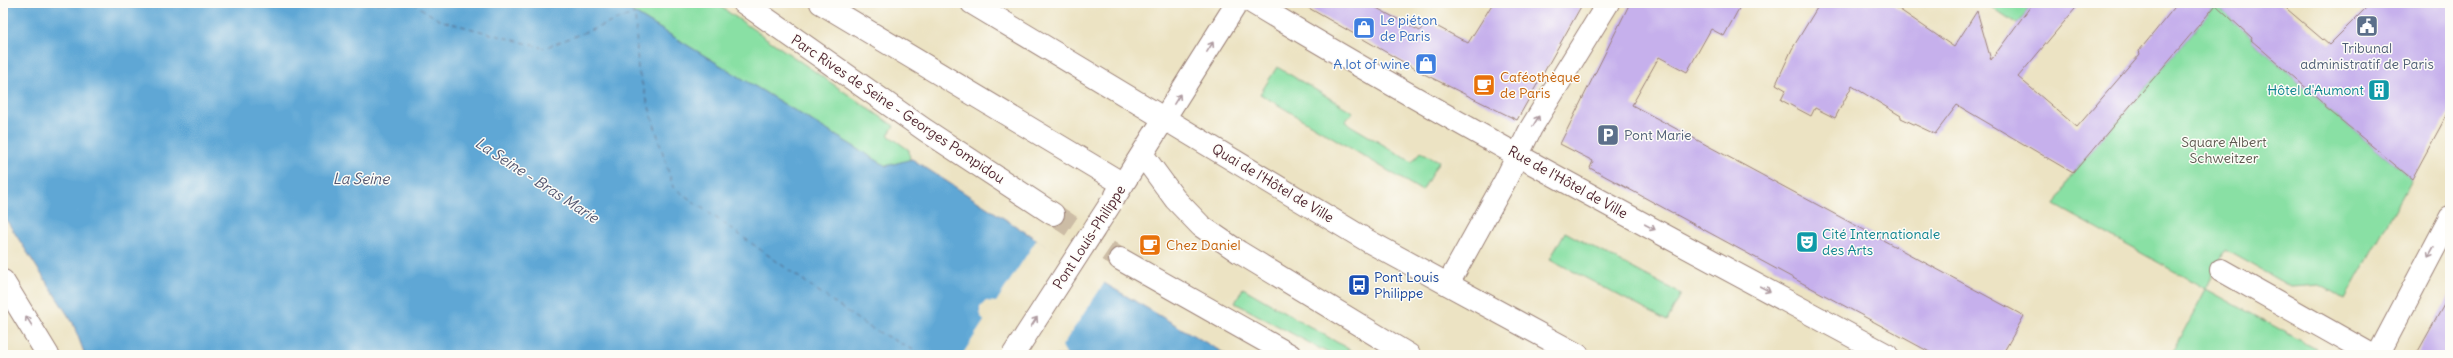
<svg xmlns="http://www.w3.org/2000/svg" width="2453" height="358" font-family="Delius,sans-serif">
<rect width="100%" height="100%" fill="#fdfcf7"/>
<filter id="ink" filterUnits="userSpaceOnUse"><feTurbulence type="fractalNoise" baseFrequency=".025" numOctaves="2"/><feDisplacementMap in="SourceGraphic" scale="8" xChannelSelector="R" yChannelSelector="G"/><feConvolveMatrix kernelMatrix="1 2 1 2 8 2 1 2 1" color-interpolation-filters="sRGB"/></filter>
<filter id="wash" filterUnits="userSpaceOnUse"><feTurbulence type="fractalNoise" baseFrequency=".012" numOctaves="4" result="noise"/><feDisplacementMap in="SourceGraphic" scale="16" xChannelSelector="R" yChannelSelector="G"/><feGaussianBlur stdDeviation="0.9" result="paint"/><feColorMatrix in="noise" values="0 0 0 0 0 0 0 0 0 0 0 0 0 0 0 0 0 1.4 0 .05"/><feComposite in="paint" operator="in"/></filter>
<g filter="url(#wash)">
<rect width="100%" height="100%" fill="#ece3c3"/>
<path fill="#89e0a4" stroke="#6a8068" d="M618 3H715L894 126 888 135 909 150 910 160 886 166Z
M1986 3H2033L2017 24Z
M2216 5 2252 38 2251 40 2326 105 2325 107 2412 179 2345 299 2320 285 2291 287 2225 250 2206 289 2316 349 2313 355H2171L2206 289 2055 205 2073 173Z
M1277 67 1353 112 1345 122 1412 162 1421 152 1439 161 1422 191 1260 94Z
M1565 232 1681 294 1667 321 1550 259Z
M1243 288 1359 355H1332L1235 303Z"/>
<path fill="#5ea7d5" stroke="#546380" d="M3 3H618L886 166 912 159 1104 283 1227 355H85L73 323 3 215Z"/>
<path fill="#ece3c3" d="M1037 239 1105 282 1062 346 1067 355H962L984 321 980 315V307L986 301 996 302Z"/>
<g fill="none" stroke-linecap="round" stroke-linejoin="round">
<path stroke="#52556f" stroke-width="1" stroke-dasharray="5 4" stroke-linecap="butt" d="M413 3 439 20 544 48 635 13 638 70 673 187 867 326 923 355"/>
</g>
<g id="blocks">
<path fill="#c6b0ec" d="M1300 3H1367L1420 31 1425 20 1468 43 1493 3H1583L1517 120 1426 75Z
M1630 3H1742L1724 36 1711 29 1687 72 1659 57 1632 105 2024 316 2002 355H1935L1590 168 1593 161 1560 144Z
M1820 3H1890L1954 47 1977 11 1991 60 2033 3H2080L2018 77 2077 127 2140 54 2139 51 2178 3H2280L2329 45 2371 3H2450V109L2412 179 2325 107 2326 105 2251 40 2252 38 2216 5 2073 173 1957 105 1935 134 1901 118V116L1852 86 1835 118 1815 108 1811 116 1781 100 1786 90 1776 84 1792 49Z
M2450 294V355H2416Z"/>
</g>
</g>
<g filter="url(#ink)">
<use href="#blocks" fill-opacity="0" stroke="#9b8177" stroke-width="1"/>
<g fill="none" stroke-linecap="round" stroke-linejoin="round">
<path stroke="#ccbca5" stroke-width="22" stroke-dasharray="22 11" stroke-linecap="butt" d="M1053 214 1120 259"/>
<g stroke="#9b8177" stroke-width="24">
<path id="minor" d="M744 3 925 130 1053 214
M821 3 1123 184
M1253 3C1460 128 1674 240 1887 355
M1142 154 1175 199 1201 226 1239 252 1409 355
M1116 195 1237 3
M1120 259 1290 355
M2221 270 2372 355
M3 281 48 355
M1448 284 1505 181 1531 128 1608 3
M2378 355 2450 218"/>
</g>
<g stroke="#9b8177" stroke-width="24">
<path id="major" d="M972 3 1368 241 1578 355"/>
</g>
<use href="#minor" stroke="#fff" stroke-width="22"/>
<use href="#major" stroke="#fff" stroke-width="22"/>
<g stroke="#9b8177" stroke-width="24" stroke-linecap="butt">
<path id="minor-bridge" d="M1013 355 1111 203"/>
</g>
<use href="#minor-bridge" stroke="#fff" stroke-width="22"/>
</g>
<defs><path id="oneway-shaft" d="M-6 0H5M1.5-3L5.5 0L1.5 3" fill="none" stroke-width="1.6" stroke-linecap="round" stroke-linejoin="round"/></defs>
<g stroke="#ae9aa0">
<use href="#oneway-shaft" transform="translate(1210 47) rotate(-58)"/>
<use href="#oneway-shaft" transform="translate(1177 99) rotate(-58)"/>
<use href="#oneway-shaft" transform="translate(1536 121) rotate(-59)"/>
<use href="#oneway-shaft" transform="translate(1650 227) rotate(28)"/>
<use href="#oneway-shaft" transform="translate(2431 252) rotate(119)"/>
<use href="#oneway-shaft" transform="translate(1765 289) rotate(28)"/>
<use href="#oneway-shaft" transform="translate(29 321) rotate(-122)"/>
<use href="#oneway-shaft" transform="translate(1034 322) rotate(-57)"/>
</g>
</g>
<defs>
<g id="civic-square" transform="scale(1.15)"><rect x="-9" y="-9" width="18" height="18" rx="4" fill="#5c6f8a" stroke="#fdfcf7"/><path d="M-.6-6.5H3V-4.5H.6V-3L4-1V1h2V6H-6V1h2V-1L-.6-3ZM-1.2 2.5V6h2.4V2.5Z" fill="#fff"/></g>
<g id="shop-square" transform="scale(1.15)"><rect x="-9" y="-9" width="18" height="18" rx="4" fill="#3f7fe0" stroke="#fdfcf7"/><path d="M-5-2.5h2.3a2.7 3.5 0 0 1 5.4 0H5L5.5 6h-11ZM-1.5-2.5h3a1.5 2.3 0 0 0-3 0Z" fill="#fff"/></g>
<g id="cafe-square" transform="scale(1.15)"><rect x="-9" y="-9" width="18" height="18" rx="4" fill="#e8710a" stroke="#fdfcf7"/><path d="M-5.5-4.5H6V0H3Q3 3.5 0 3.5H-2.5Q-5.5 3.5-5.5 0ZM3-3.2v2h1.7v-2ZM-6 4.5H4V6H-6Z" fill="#fff"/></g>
<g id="building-square" transform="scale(1.15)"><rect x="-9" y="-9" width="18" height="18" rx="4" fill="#0f9aa8" stroke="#fdfcf7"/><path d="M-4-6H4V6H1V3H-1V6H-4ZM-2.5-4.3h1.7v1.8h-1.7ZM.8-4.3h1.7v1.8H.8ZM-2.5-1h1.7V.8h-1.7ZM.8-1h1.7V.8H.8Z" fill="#fff"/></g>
<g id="parking-square" transform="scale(1.15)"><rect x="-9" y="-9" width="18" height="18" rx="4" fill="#5c6f8a" stroke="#fdfcf7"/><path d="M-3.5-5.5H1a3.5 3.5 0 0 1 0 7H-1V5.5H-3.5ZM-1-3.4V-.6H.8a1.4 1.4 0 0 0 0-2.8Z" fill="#fff"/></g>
<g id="theatre-square" transform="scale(1.15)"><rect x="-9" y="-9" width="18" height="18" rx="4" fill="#0f9aa8" stroke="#fdfcf7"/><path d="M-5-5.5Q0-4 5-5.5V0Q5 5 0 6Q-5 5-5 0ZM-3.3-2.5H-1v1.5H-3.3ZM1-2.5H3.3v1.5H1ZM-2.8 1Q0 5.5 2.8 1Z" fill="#fff"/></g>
<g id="bus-square" transform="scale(1.15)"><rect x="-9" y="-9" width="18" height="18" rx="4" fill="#1a4fb4" stroke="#fdfcf7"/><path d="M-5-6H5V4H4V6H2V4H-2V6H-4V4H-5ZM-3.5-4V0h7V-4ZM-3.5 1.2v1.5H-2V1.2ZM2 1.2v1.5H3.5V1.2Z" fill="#fff"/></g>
</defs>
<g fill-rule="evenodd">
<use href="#civic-square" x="2367" y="26"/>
<use href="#shop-square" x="1364" y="28"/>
<use href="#shop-square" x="1426" y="64"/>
<use href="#cafe-square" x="1484" y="85"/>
<use href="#building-square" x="2379" y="90"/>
<use href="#parking-square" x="1608" y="135"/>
<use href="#theatre-square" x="1807" y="242"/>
<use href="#cafe-square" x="1150" y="245"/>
<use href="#bus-square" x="1359" y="285"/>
</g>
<g text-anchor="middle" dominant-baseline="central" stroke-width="3" stroke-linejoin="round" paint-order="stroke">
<g font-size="14" fill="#366cbe" stroke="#fdfcf7" text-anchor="start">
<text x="1380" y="20">Le piéton<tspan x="1380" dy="16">de Paris</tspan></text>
<text x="1410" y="64" text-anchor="end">A lot of wine</text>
</g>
<g font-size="14" fill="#4e5e75" stroke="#fdfcf7">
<text x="2367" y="48">Tribunal<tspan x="2367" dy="16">administratif de Paris</tspan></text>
<text x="1624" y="135" text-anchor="start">Pont Marie</text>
</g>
<g font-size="14" fill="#c56008" stroke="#fdfcf7" text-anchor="start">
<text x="1500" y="77">Caféothèque<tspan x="1500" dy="16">de Paris</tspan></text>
<text x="1166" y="245">Chez Daniel</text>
</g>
<g font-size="14" fill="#0d838f" stroke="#fdfcf7" text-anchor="end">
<text x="2364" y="90">Hôtel d'Aumont</text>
<text x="1822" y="234" text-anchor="start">Cité Internationale<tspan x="1822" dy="16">des Arts</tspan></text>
</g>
<g font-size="14" fill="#4a1f2b" stroke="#fdfcf7">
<text transform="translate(898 109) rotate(34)">Parc Rives de Seine - Georges Pompidou</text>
<text transform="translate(1568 182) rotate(29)">Rue de l'Hôtel de Ville</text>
<text transform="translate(1273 183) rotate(31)">Quai de l'Hôtel de Ville</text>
<text transform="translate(1089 237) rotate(-57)">Pont Louis-Philippe</text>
</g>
<g font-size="14" fill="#5d594f" stroke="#fdfcf7">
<text x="2224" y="142">Square Albert<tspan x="2224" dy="16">Schweitzer</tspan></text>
</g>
<g font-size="14" fill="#164399" stroke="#fdfcf7" text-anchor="start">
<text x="1374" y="277">Pont Louis<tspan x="1374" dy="16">Philippe</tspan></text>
</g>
<g font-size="15" font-style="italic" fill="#52556f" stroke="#fdfcf7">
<text x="361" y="178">La Seine</text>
<text transform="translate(537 180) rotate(33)">La Seine - Bras Marie</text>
</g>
</g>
<rect width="2453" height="358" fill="none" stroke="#fdfcf7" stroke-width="16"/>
</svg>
